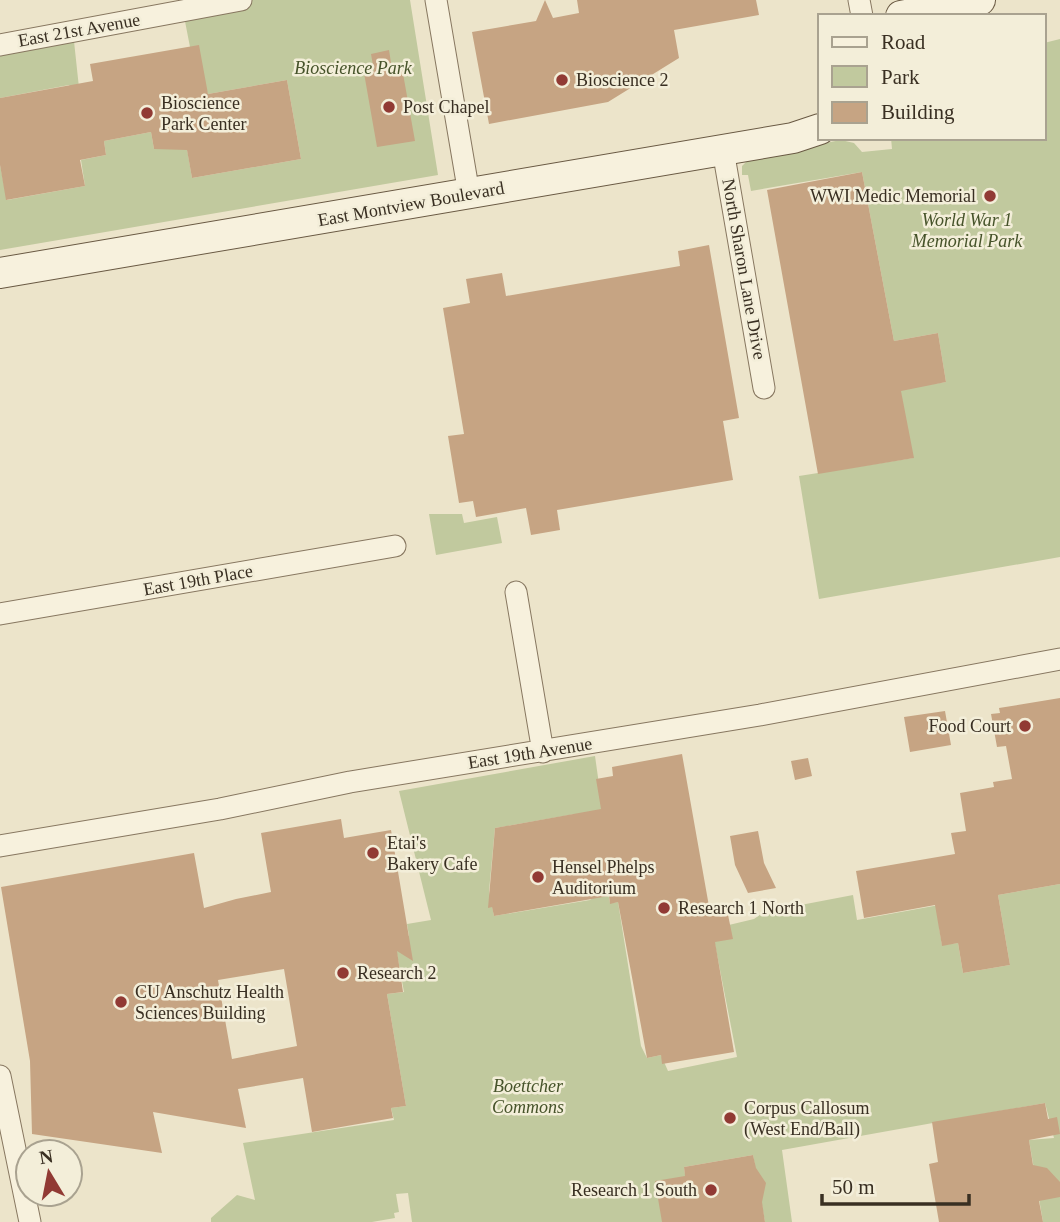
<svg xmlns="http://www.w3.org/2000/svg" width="1060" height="1222" font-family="Georgia,serif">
<rect width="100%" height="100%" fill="#ece4ca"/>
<path fill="#c1c99e" d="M244 0H410L438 175 0 250V165L7 200 85 186 81 160 106 155 104 141 151 132 154 149H187L192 178 301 159 287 80 208 94 190 47 183 11Z
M73 32 80 97 69 85 0 98V45Z
M1060 39V557L819 599 799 476 913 458 900 389 946 382 938 333 894 341 862 172 751 191 748 175H742V166L751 157 841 140 854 143 862 152 892 149 891 138H1044V43Z
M429 514H462L464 523 497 517 502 543 436 555Z
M595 756 607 841 575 814 495 828 489 891 494 916 590 900 607 888 610 903 618 902 641 1046 647 1058 661 1055 668 1071 737 1057 712 929 754 919 764 912 853 895 857 920 950 903 954 924 939 927 942 945 958 943 963 973 1010 965 998 895 1060 884V1222H1043L1029 1140 1054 1138 1045 1103 782 1150 792 1222H765L753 1155 684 1167 686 1182 662 1222H412L408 1193 396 1194 399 1212 394 1213 395 1218 372 1222H211V1218L237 1195 255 1200 243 1143 394 1120 391 1108 406 1106 387 994 404 992 394 938 409 936 407 924 431 920 399 791Z"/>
<path fill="#c6a483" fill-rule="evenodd" d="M545 0 553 18 579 13 577 0H756L759 15 674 30 679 58 608 102 489 124 472 32 536 21Z
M199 45 208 94 287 80 301 159 192 178 187 150 154 149 151 132 104 141 106 155 80 160 85 186 6 200 0 165V98L93 81 90 64Z
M389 50 392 69 402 68 415 141 377 147 364 73 374 71 371 54Z
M862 172 894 341 938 333 946 382 901 391 914 458 818 474 767 190Z
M709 245 739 418 723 421 733 480 557 510 560 530 531 535 526 508 476 517 473 501 459 503 448 436 464 434 443 308 470 303 466 279 502 273 506 296 680 266 678 251Z
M1060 698V884L998 895 1010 965 963 973 958 943 942 946 935 905 864 918 856 871 955 854 951 833 966 831 960 793 994 787 993 782 1012 779 1006 746 997 747 991 714 1000 713 999 708Z
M945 711 951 745 910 752 904 717Z
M682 754 710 912 727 910 733 939 715 942 734 1052 662 1064 661 1055 647 1058 618 902 610 904 609 896 494 916 492 907 488 908 495 828 601 809 596 779 613 776 612 767Z
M808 758 812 776 795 780 791 761Z
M341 819 344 838 391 830 413 961 397 951 403 992 387 994 406 1106 391 1108 393 1118 312 1132 303 1078 238 1089 246 1128 153 1112 162 1153 32 1134 30 1061 1 887 194 853 204 908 236 899 271 892 261 833ZM284 969 297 1046 232 1059 218 980Z
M758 831 764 863 776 888 748 893 735 865 730 836Z
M1045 1103 1048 1119 1057 1117 1060 1134 1029 1140 1033 1165 1047 1168 1060 1182V1197L1039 1201 1043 1222H939L929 1164 938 1162 932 1122Z
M753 1155 756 1168 766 1183 762 1202 765 1222H662L655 1181 685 1176 684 1167Z"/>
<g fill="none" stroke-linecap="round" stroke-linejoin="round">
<g stroke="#877760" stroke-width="23">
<path id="street" d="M436 0 469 194
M859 0 862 16
M0 45 241 0
M723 150 764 388
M516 592 543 752
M0 614 395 546
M0 846 220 809 350 782 760 715 1060 659
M0 1076 30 1222"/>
</g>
<g stroke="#695943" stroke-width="32">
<path id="secondary" d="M901 16 980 0
M0 273 793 138 820 129"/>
</g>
<use href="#street" stroke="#f7f1dd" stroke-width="21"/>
<use href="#secondary" stroke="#f7f1dd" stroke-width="30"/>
</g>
<g fill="#913a34" stroke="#f3eed9" stroke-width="2.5">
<circle cx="562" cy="80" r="7"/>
<circle cx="389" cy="107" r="7"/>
<circle cx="147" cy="113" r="7"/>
<circle cx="990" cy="196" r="7"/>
<circle cx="1025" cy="726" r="7"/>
<circle cx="373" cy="853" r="7"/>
<circle cx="538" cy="877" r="7"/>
<circle cx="664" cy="908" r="7"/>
<circle cx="343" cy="973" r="7"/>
<circle cx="121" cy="1002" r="7"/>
<circle cx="730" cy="1118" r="7"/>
<circle cx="711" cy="1190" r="7"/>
</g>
<g text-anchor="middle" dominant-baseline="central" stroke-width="5" stroke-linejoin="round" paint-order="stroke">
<g font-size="18" fill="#392f22" stroke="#f3eed9">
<text transform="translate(79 30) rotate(-10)">East 21st Avenue</text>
<text transform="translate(411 204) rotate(-10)">East Montview Boulevard</text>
<text transform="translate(744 269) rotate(80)">North Sharon Lane Drive</text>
<text transform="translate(198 580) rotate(-10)">East 19th Place</text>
<text transform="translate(530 753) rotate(-9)">East 19th Avenue</text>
</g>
<g font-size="18" font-style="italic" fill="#46532a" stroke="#f3eed9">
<text x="353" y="68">Bioscience Park</text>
<text x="967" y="220">World War 1<tspan x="967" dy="21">Memorial Park</tspan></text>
<text x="528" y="1086">Boettcher<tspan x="528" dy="21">Commons</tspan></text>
</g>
<g font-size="18" fill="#392f22" stroke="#f3eed9" text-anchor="start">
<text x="576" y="80">Bioscience 2</text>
<text x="161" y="103">Bioscience<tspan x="161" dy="21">Park Center</tspan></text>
<text x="403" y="107">Post Chapel</text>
<text x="976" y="196" text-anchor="end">WWI Medic Memorial</text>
<text x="1011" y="726" text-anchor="end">Food Court</text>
<text x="387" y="843">Etai's<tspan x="387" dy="21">Bakery Cafe</tspan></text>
<text x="552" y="867">Hensel Phelps<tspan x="552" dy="21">Auditorium</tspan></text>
<text x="678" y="908">Research 1 North</text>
<text x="357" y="973">Research 2</text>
<text x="135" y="992">CU Anschutz Health<tspan x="135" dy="21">Sciences Building</tspan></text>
<text x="744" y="1108">Corpus Callosum<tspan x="744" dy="21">(West End/Ball)</tspan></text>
<text x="697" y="1190" text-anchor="end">Research 1 South</text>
</g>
</g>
<rect x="818" y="14" width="228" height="126" fill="#f3eed9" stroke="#a9a290" stroke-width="2"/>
<rect x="832" y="37" width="35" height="10" fill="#f7f1dd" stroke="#a9a290" stroke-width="2"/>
<text x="881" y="49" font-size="21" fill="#392f22">Road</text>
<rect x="832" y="66" width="35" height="21" fill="#c1c99e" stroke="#a9a290" stroke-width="2"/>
<text x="881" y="84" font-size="21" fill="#392f22">Park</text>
<rect x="832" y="102" width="35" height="21" fill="#c6a483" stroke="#a9a290" stroke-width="2"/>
<text x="881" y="119" font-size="21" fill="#392f22">Building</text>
<g transform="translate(49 1173) rotate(350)"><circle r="33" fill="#f3eed9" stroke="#a9a290" stroke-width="2"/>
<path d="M0-5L12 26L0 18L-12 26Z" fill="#913a34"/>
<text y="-10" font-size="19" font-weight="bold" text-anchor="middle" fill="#392f22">N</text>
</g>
<path d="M822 1194v10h147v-10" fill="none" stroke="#392f22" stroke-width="3.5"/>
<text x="832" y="1194" font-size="21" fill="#392f22" stroke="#f3eed9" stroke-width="5" paint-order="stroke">50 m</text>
</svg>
